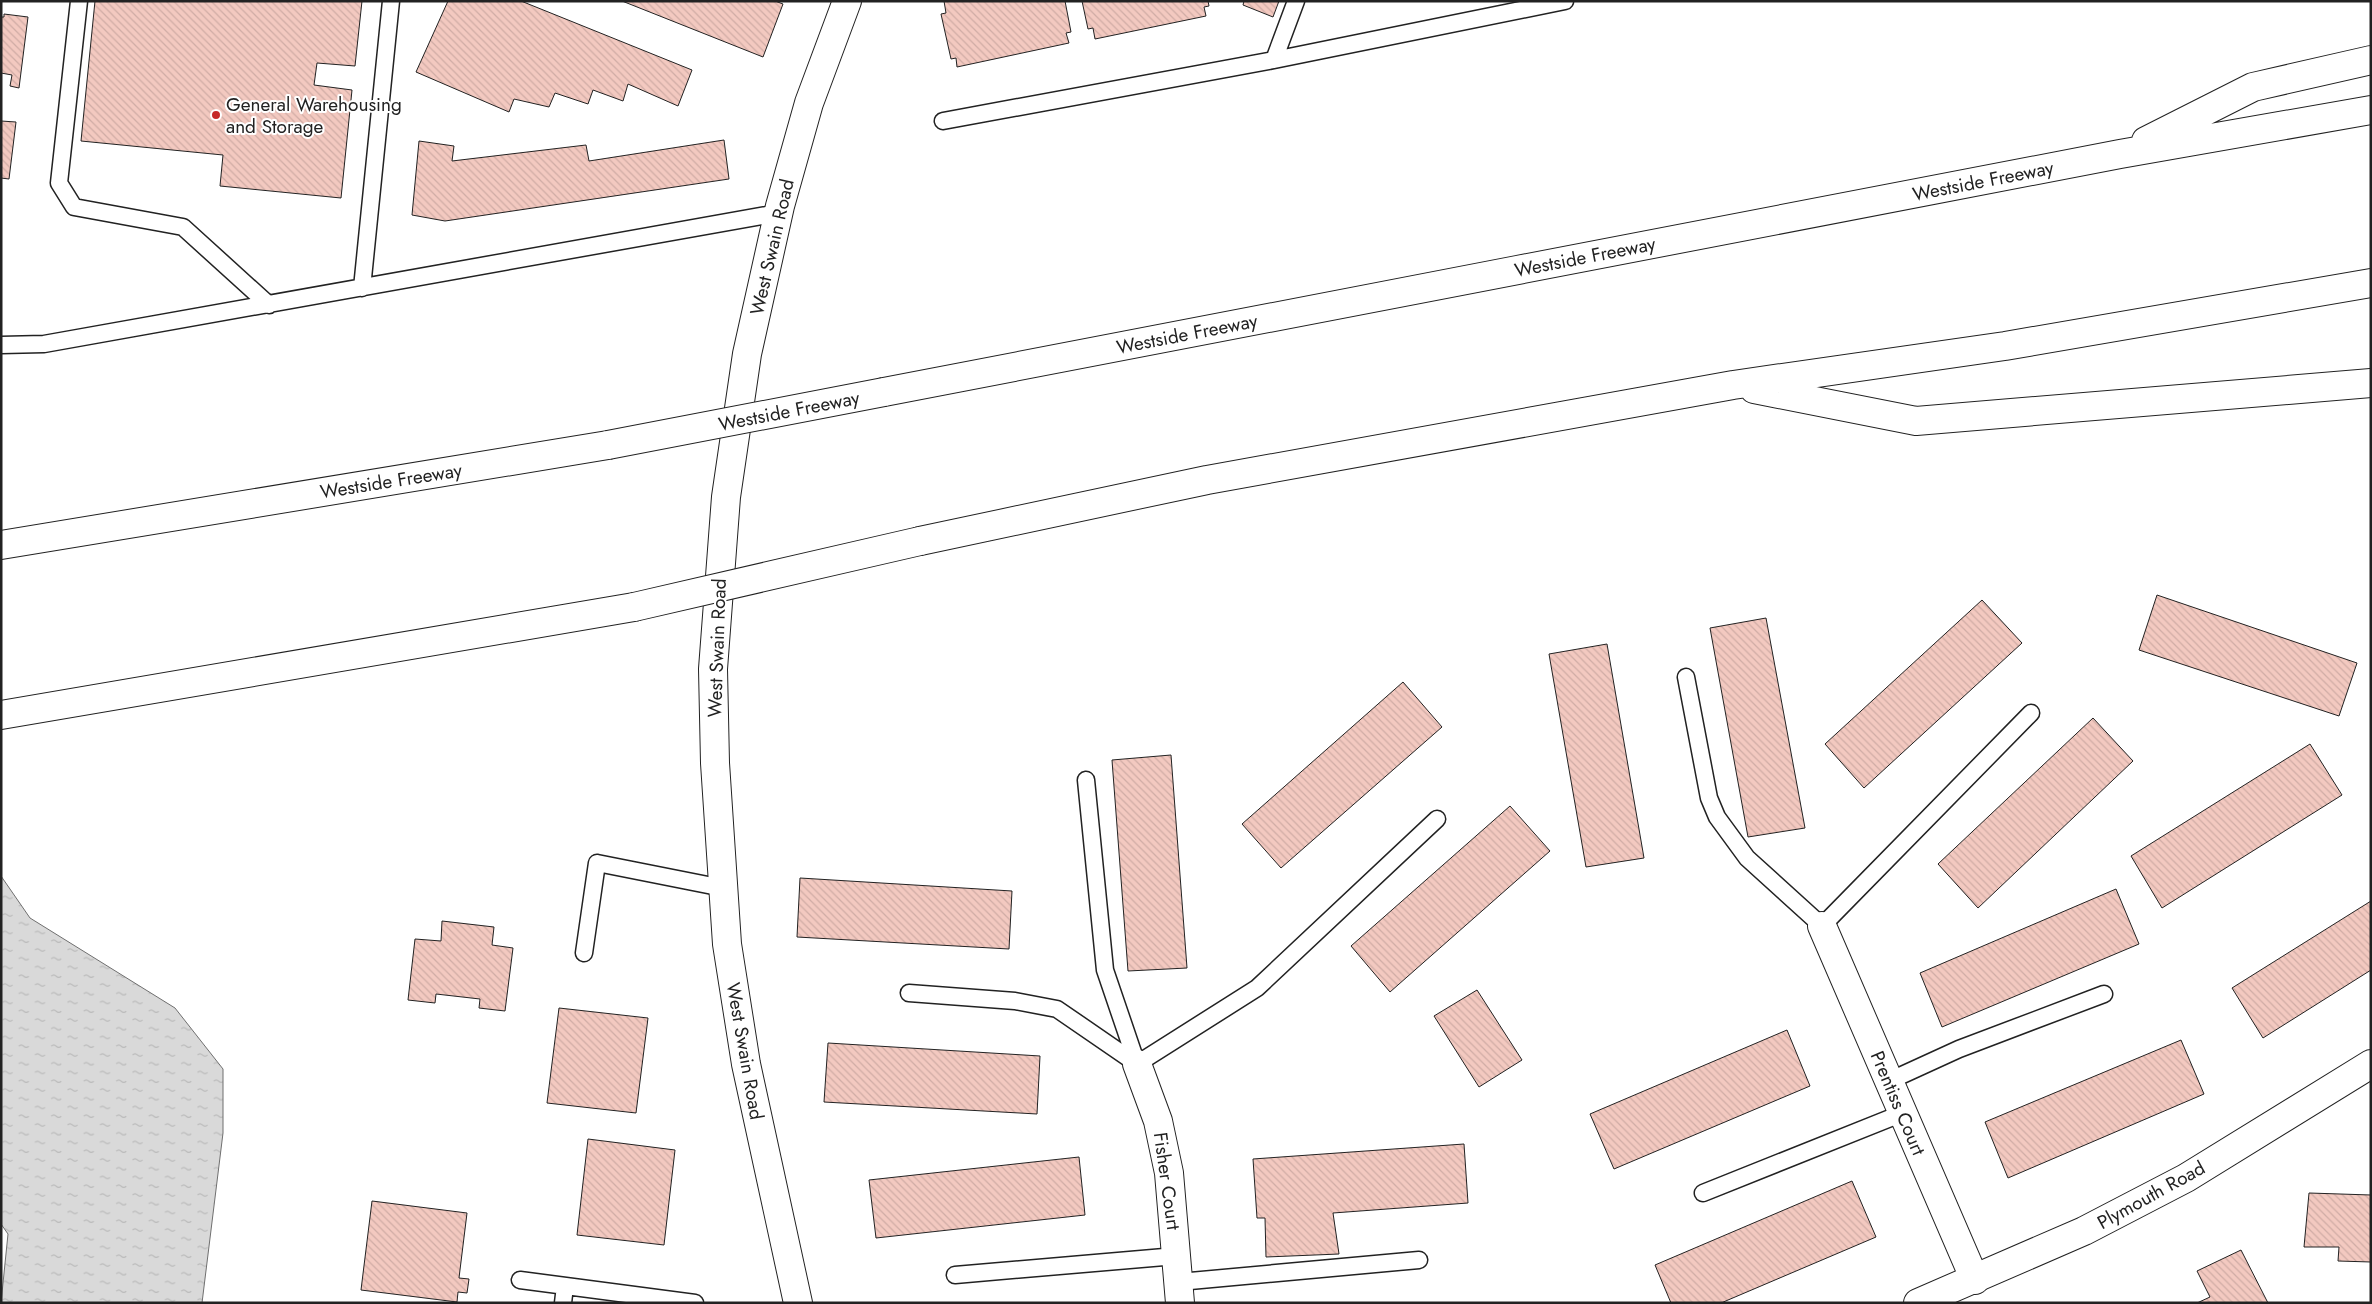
<svg xmlns="http://www.w3.org/2000/svg" width="2372" height="1304" font-family="Jost,sans-serif">
<defs>
<pattern id="water-ripples" width="26" height="14" patternUnits="userSpaceOnUse" patternTransform="scale(1.25)"><rect width="26" height="14" fill="#d9d9d9"/><path d="M2 4q2-2 4 0t4 0M15 11q2-2 4 0t4 0" fill="none" stroke="#bababa"/></pattern>
<pattern id="building-back-hatch" width="6" height="6" patternUnits="userSpaceOnUse" patternTransform="scale(1.25)"><rect width="6" height="6" fill="#f3c9c0"/><path d="M-1 5l2 2M0 0l6 6M5-1l2 2" fill="none" stroke="#d0aca5"/></pattern>
</defs>
<rect width="100%" height="100%" fill="#fff"/>
<path fill="url(#water-ripples)" stroke="#6f6f6f" d="M1 876 30 918 175 1008 223 1069V1133L202 1303H1L8 1234 1 1224Z"/>
<path fill="url(#building-back-hatch)" stroke="#222" d="M95 1H362L355 66 317 63 314 85 352 90 341 198 220 186 223 155 81 141Z
M448 1H521L692 70 678 106 628 84 623 101 593 90 588 104 555 93 549 107 514 99 509 112 416 72Z
M622 1H775L783 4 763 57Z
M944 1H1065L1071 32 1066 33 1069 43 957 67 956 58 951 59 941 14 946 13Z
M1082 1H1208L1209 6 1204 7 1206 16 1095 39 1093 28 1088 29Z
M1244 1H1279L1273 17 1243 5Z
M4 14 28 17 19 88 10 86 12 75 1 73V17H4Z
M1 121 16 122 9 179 1 178Z
M724 140 729 179 445 221 412 215 419 141 454 146 452 161 586 145 589 161Z
M2157 595 2357 663 2339 716 2139 650Z
M1982 600 2022 643 1864 788 1825 744Z
M1766 618 1805 828 1748 837 1710 628Z
M1607 644 1644 858 1586 867 1549 654Z
M1403 682 1442 727 1281 868 1242 824Z
M2093 718 2133 761 1978 908 1938 864Z
M2310 744 2342 795 2162 908 2131 856Z
M1171 755 1187 968 1128 971 1112 760Z
M1510 806 1550 851 1390 992 1351 946Z
M800 878 1012 891 1009 949 797 937Z
M2116 889 2139 944 1942 1027 1920 973Z
M2371 901V970L2263 1038 2232 988Z
M442 921 494 927 492 945 513 948 505 1011 479 1008 480 999 436 994 435 1003 408 1000 415 939 441 941Z
M1477 990 1522 1060 1479 1087 1434 1016Z
M559 1008 648 1018 636 1113 547 1103Z
M1787 1030 1810 1086 1614 1169 1590 1114Z
M2181 1040 2204 1094 2008 1178 1985 1122Z
M828 1043 1040 1056 1037 1114 824 1102Z
M588 1139 675 1150 664 1245 577 1235Z
M1464 1144 1468 1203 1333 1213 1339 1254 1266 1257 1265 1218H1257L1253 1159Z
M1079 1157 1085 1215 876 1238 869 1180Z
M1852 1181 1876 1237 1721 1303H1671L1655 1265Z
M2309 1193 2371 1195V1262L2338 1261 2339 1247H2304Z
M372 1201 467 1213 459 1278 469 1279 467 1293 458 1292 457 1302 361 1290Z
M2241 1250 2268 1303H2197L2210 1297 2197 1271Z"/>
<g fill="none" stroke-linecap="round" stroke-linejoin="round">
<g stroke="#222" stroke-width="19">
<path id="lane" d="M79 1 59 183 74 207 183 227 269 305
M1274 60 1565 1
M943 121 1274 60 1296 1
M362 288 391 1
M1 345 44 344 778 213
M1686 677 1709 798 1717 817 1747 858 1822 926 2031 713
M1086 780 1105 970 1137 1064
M584 953 597 863 723 888
M909 993 1015 1001 1057 1009 1137 1064
M1137 1064 1257 988 1437 819
M1889 1081 1959 1049 2104 994
M1703 1193 1903 1113
M955 1275 1176 1256
M520 1280 695 1303
M1179 1282 1419 1260
M563 1303 565 1286"/>
</g>
<g stroke="#222" stroke-width="30">
<path id="street" d="M1822 926 1975 1280
M1137 1064 1158 1121 1169 1173 1180 1303"/>
</g>
<g stroke="#222" stroke-width="30">
<path id="secondary" d="M798 1303 746 1064 727 944 715 763 713 669 726 497 747 354 780 206 809 103 847 1
M1918 1303 2084 1231 2186 1178 2371 1064"/>
</g>
<g stroke="#222" stroke-width="30">
<path id="highway" d="M2146 141 2253 87 2371 60
M1754 389 1916 421 2371 383
M884 392 2120 154 2371 110
M920 541 1207 480 1733 385 2005 346 2371 283
M1 545 608 445
M1 715 634 607"/>
</g>
<use href="#lane" stroke="#fff" stroke-width="16"/>
<use href="#street" stroke="#fff" stroke-width="28"/>
<use href="#secondary" stroke="#fff" stroke-width="28"/>
<use href="#highway" stroke="#fff" stroke-width="28"/>
<g stroke="#222" stroke-width="30" stroke-linecap="butt">
<path id="highway-bridge" d="M608 445 884 392
M634 607 920 541"/>
</g>
<use href="#highway-bridge" stroke="#fff" stroke-width="28"/>
</g>
<circle fill="#c62828" stroke="#fff" stroke-width="2" cx="216" cy="115" r="5"/>
<g text-anchor="middle" dominant-baseline="central" stroke-width="4" stroke-linejoin="round" paint-order="stroke">
<g font-size="19" fill="#222" stroke="#fff" text-anchor="start">
<text x="226" y="104">General Warehousing<tspan x="226" dy="22">and Storage</tspan></text>
</g>
<g font-size="19" fill="#222" stroke="#fff">
<text transform="translate(1983 181) rotate(-11)">Westside Freeway</text>
<text transform="translate(772 247) rotate(-77)">West Swain Road</text>
<text transform="translate(1585 257) rotate(-11)">Westside Freeway</text>
<text transform="translate(1187 334) rotate(-11)">Westside Freeway</text>
<text transform="translate(789 411) rotate(-11)">Westside Freeway</text>
<text transform="translate(391 481) rotate(-9)">Westside Freeway</text>
<text transform="translate(717 648) rotate(-88)">West Swain Road</text>
<text transform="translate(745 1051) rotate(80)">West Swain Road</text>
<text transform="translate(1898 1103) rotate(67)">Prentiss Court</text>
<text transform="translate(1167 1181) rotate(82)">Fisher Court</text>
<text transform="translate(2151 1195) rotate(-29)">Plymouth Road</text>
</g>
</g>
<rect width="2372" height="1304" fill="none" stroke="#222222" stroke-width="5"/>
</svg>
